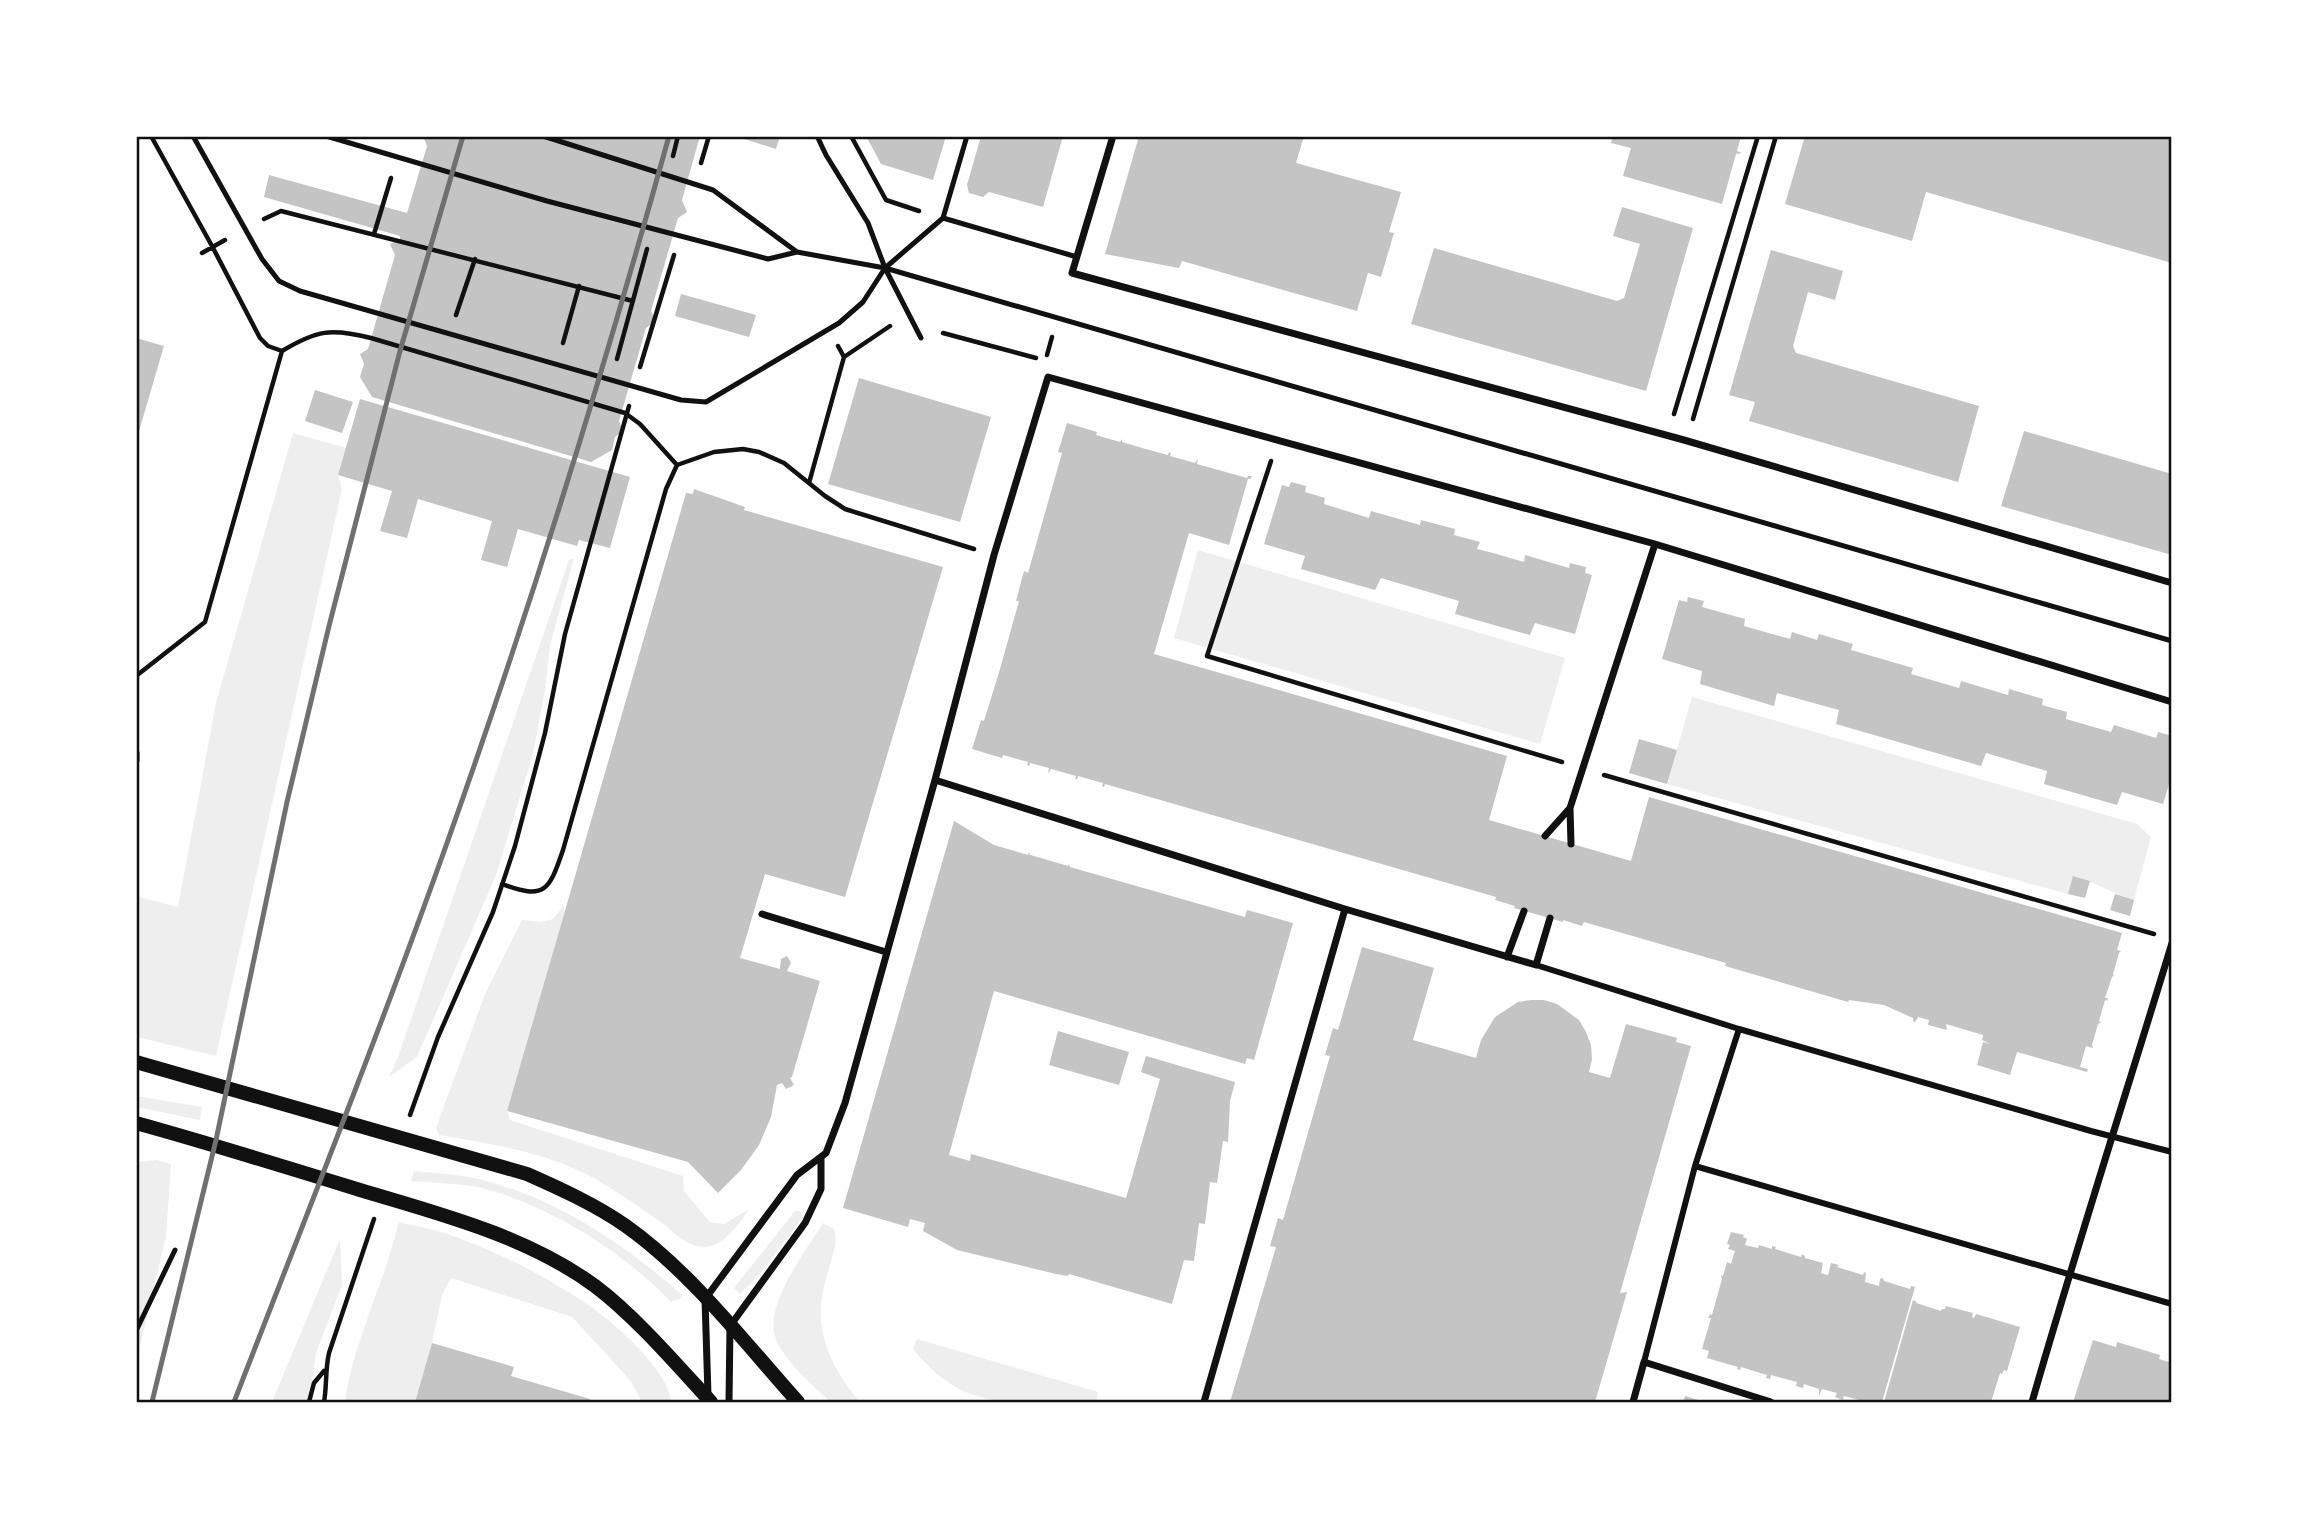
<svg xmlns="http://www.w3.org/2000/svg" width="2308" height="1539" font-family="'Exo 2',sans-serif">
<rect width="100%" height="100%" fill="#fff"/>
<path fill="#eee" d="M293 433 346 448 338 475 342 489 216 1056 137 1037 136 896 178 907 216 703Z
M1198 550 1565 658 1540 744 1174 638Z
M574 558 550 645 545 690 533 754 496 875 417 1057 389 1077 398 1057 569 560Z
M1692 697 2137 824 2151 837 2134 900C2113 894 2095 882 2074 876L2068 894 1667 784Z
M564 905V914L507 1111 510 1120 683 1176 684 1191 710 1222 724 1224 749 1209C738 1226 720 1253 696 1246 684 1243 674 1233 665 1225 646 1212 627 1198 607 1186 556 1153 497 1145 439 1135L436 1128 485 994 522 920 540 922 553 919Z
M136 1096 202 1107 200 1120 137 1107Z
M157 1160 171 1164 166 1237 137 1358V1162Z
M414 1171C435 1173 457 1174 478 1179 555 1197 624 1244 682 1295L680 1299 671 1302C624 1252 548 1205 482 1188 459 1183 434 1183 411 1181Z
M795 1211H800L803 1217 760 1274 740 1294 734 1288Z
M399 1222C418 1227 439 1230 456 1237 499 1253 543 1275 581 1300 608 1317 670 1370 671 1402H640V1398L630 1380 572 1317 451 1278 442 1295 432 1343 415 1402H345C350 1362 366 1324 379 1286 387 1265 393 1244 399 1222Z
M823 1223 834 1229 836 1240C833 1261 823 1282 821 1304 818 1341 837 1376 860 1402H831C814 1387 781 1358 775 1336 765 1303 806 1251 823 1223Z
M340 1239 342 1285 316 1353 309 1402H272Z
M917 1339 1098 1392 1096 1402C1020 1403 965 1415 913 1349Z"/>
<path fill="#c4c4c4" d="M423 136H700L682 200 687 212 678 218 651 311 656 321 646 328 619 421 623 431 615 437 612 450 591 462 372 397 360 377 364 364 360 354 368 349 395 255 390 244 400 239V236L264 197 269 175 407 213 427 146Z
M735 136H780L776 149Z
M866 136H946L933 180 881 164Z
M981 136H1063L1043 207 989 192 983 197 969 193 967 185Z
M1139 136H1304L1296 163 1401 192 1389 232 1394 233 1381 277 1368 273 1357 311 1182 261 1179 268 1105 254Z
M1613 136H1741L1737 151 1742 153 1736 154 1722 204 1623 176 1631 148 1611 143Z
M1805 136H2163L2172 139V263L1926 192 1912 241 1785 204Z
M1622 207 1693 228 1646 391 1411 324 1434 248 1617 301 1624 298 1640 244 1613 236Z
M1771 250 1843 271 1835 300 1808 292 1793 346 1796 353 1979 406 1958 482 1749 421 1755 402 1729 395Z
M681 294 756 315 749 337 675 316Z
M136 338 164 346 137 438H136Z
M859 378 991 417 960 522 828 484Z
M315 390 353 402 342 433 305 421Z
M360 399 630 477 610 548 579 540 577 546 518 529 507 567 481 560 492 521 418 499 407 538 380 531 392 491 338 475Z
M1067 423 1097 432 1096 435 1120 442 1122 439V442L1142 448 1168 455 1169 452 1171 453 1170 456 1195 463 1198 458 1197 464 1247 478 1248 476H1252L1251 479H1248L1229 545 1189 533 1154 654 1507 756 1489 820 1631 861 1649 797 2122 933 2117 950 2121 951 2119 953 2113 974 2114 975 2112 977 2105 998H2108L2107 1001 2105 1000 2099 1021 2101 1022 2098 1024 2092 1045 2093 1048 2086 1046 2080 1067 2088 1069 2087 1072 2017 1052 2010 1075 1977 1065 1983 1042 1990 1044 1982 1040 1983 1035 1946 1024 1947 1030 1928 1025 1929 1020 1918 1017 1915 1022 1913 1021V1018L1884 1005 1849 1000 1848 1002 1725 966 1726 963 1584 922 1582 926 1563 920V922L1514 908 1515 906 1495 900 1496 897 1105 784 1104 787 1102 786 1103 783 1078 776 1077 779H1075L1076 776 1051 769 1048 774 1049 768 1030 763 1029 766 1027 765 1028 762 1003 755 1002 758 972 749 981 720 984 721 1000 669 1019 601H1016L1024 571 1028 573 1054 481 1062 453 1058 452Z
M2024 431 2172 474V555L2001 506Z
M1291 482 1306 486 1305 492 1325 498 1324 504 1369 518 1371 511 1420 525 1421 520 1455 529 1454 535 1480 542 1477 549 1493 553 1524 562 1525 555 1569 568 1570 563 1586 567 1585 573 1592 575 1575 634 1535 623 1530 635 1455 614 1459 601 1381 578 1375 590 1301 569 1305 556 1264 544 1282 485 1289 487Z
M694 489 745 507 744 510 943 567 845 897 765 874 740 958 780 969 781 959 787 956 791 963 787 971 820 981 792 1077 790 1078 794 1085 786 1089 782 1083 777 1085 771 1117 759 1145 741 1170 718 1193 688 1162 507 1111 686 493 693 494Z
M1688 597 1704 601 1702 607 1745 619 1744 626 1790 639 1792 632 1817 640 1819 634 1853 644 1851 650 1913 668 1911 674 1959 688 1961 681 2008 695 2009 689 2043 699 2042 705 2067 712 2066 719 2111 732 2114 725 2156 738 2158 732 2172 736V774L2163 804 2122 792 2117 805 2044 784 2047 771 1986 753 1981 766 1836 724 1839 710 1777 693 1774 706 1700 684 1702 671 1662 659 1679 600 1687 602Z
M1639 739 1677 750 1667 784 1629 773Z
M954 821 994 845 1028 855 1029 852 1030 855 1034 856 1068 866 1069 864 1070 867 1245 917 1247 910 1293 923 1254 1060 1247 1058 1245 1064 994 991 949 1155 970 1161 971 1154 1126 1198 1160 1079 1141 1072 1146 1056 1235 1082 1230 1101 1228 1142 1223 1141 1217 1183 1210 1182 1205 1224 1199 1223 1194 1261 1184 1260 1172 1304 1069 1274 1068 1276 1056 1274 957 1250 923 1231 925 1223 910 1219 908 1227 843 1208Z
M2073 876 2090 881 2085 898 2068 894Z
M2115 894 2134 900 2130 916 2110 910Z
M1362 947 1434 968 1413 1040 1476 1058 1481 1040 1495 1017 1518 1002 1531 1000H1544L1557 1004 1579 1020 1586 1032 1591 1045 1592 1059 1589 1072 1610 1078 1626 1024 1677 1038 1676 1042 1691 1046 1620 1293 1627 1292 1595 1402H1230L1276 1247 1270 1246 1278 1218 1283 1220 1330 1056 1325 1055 1333 1028 1338 1030Z
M1058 1031 1129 1052 1119 1085 1049 1065Z
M1731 1232 1744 1235 1743 1237 1747 1239 1745 1245 1758 1248 1759 1245 1772 1249V1246L1776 1247 1775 1249 1801 1257 1802 1254 1805 1256V1258L1823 1263 1821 1273 1828 1275 1831 1263 1839 1265 1837 1267 1863 1275 1864 1272 1866 1273 1865 1282 1879 1286 1880 1279 1883 1278 1884 1281 1910 1289 1911 1286 1915 1287 1882 1402 1861 1400 1858 1402 1859 1400 1844 1396 1843 1400 1835 1397 1837 1393 1822 1389 1819 1396V1389L1804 1384 1803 1388 1799 1387 1796 1386 1797 1382 1771 1375 1770 1379 1766 1378 1767 1375 1741 1367 1740 1370 1737 1369 1738 1367 1707 1358 1709 1351 1702 1349 1711 1318H1708L1710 1314 1712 1315 1722 1279 1721 1275 1723 1276 1727 1262 1731 1264 1735 1251 1728 1249 1730 1245 1727 1244Z
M1913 1300 1917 1302 1916 1303 1941 1311 1942 1309H1945L1946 1306 1973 1313 1972 1317 1974 1318 1976 1314 2020 1327 2007 1371 2004 1370 2002 1374 2000 1373 1991 1402H1884Z
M2093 1340 2116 1347 2117 1342 2160 1355 2159 1359 2172 1363V1402H2073Z
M432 1343 514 1367 511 1376 590 1399 589 1402H415Z
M1685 1396 1705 1402H1683Z"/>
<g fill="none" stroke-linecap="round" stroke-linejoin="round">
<path stroke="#111" stroke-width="4.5" d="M151 136 212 246 260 338 268 346 282 351
M851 136 886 200 919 211
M673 156 678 136
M701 163 709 136
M264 219 281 211 633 301
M374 234 391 178
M202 253 225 240
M456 315 475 259
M943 333 1036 358
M563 343 579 286
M282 351C317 330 331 328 371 338L625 413 640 424 677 465
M1047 355 1052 337
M844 357 890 326
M617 359 647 249
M640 367 674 255
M1674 414 1758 136
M1693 419 1776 136
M1271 461 1207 656 1562 762
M677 465 714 452 743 449 759 452 784 463 825 496 845 509 974 549
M809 483 844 357 838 346
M136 676 205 622 282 351
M1604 775 2154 934
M502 884C545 900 549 891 563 850L666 489 677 465
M410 1115 438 1037 493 912 515 846 545 733 565 634 629 406
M309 1402 314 1383 324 1371
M324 1402C327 1386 325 1370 329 1353L374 1219"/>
<path stroke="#111" stroke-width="5" d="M193 136 262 259 279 281 300 291 681 400 706 402 839 323 863 302 885 268 943 218
M326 136 547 201 768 259 797 252
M543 136 713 190 797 252 885 268 2172 641
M817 136 826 155 868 223 885 268 921 338
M943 218 1077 257
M943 218 967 136
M136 1331 175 1250"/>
<path stroke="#111" stroke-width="6" d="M1536 965 1739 1029
M1695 1166 2172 1304
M1644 1362 1695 1166 1739 1029 2091 1131 2172 1152"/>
<path stroke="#111" stroke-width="7" d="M1113 136 1072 273 1684 440 2172 583
M136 753V760
M935 780 1345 909 1536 965 1550 918
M1545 836 1570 808
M1571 844 1570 808 1655 544
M762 914 886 952
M1507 957 1524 911
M708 1395 705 1299 797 1175 826 1153 845 1103 935 780 994 555 1048 377 1655 544 2172 702
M729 1402 730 1326 805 1223 821 1189V1158
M1204 1402 1345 909
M1633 1402 1644 1362 1771 1402
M2032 1402C2076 1249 2125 1097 2172 943"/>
<path stroke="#111" stroke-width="14" d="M136 1062 527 1174C561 1189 596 1205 626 1226 691 1272 745 1343 798 1402
M136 1123C212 1144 286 1167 360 1190 440 1214 527 1236 595 1286 635 1316 677 1365 711 1402"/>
<path stroke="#707070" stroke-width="5" d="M152 1402 216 1140 287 802 329 626 400 351 463 136
M234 1402C306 1216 380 1031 447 843 530 610 603 374 669 136"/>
</g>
<rect width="2308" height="1539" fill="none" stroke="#ffffff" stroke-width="276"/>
<rect x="138" y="138" width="2032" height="1263" fill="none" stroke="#111" stroke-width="2.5"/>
</svg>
